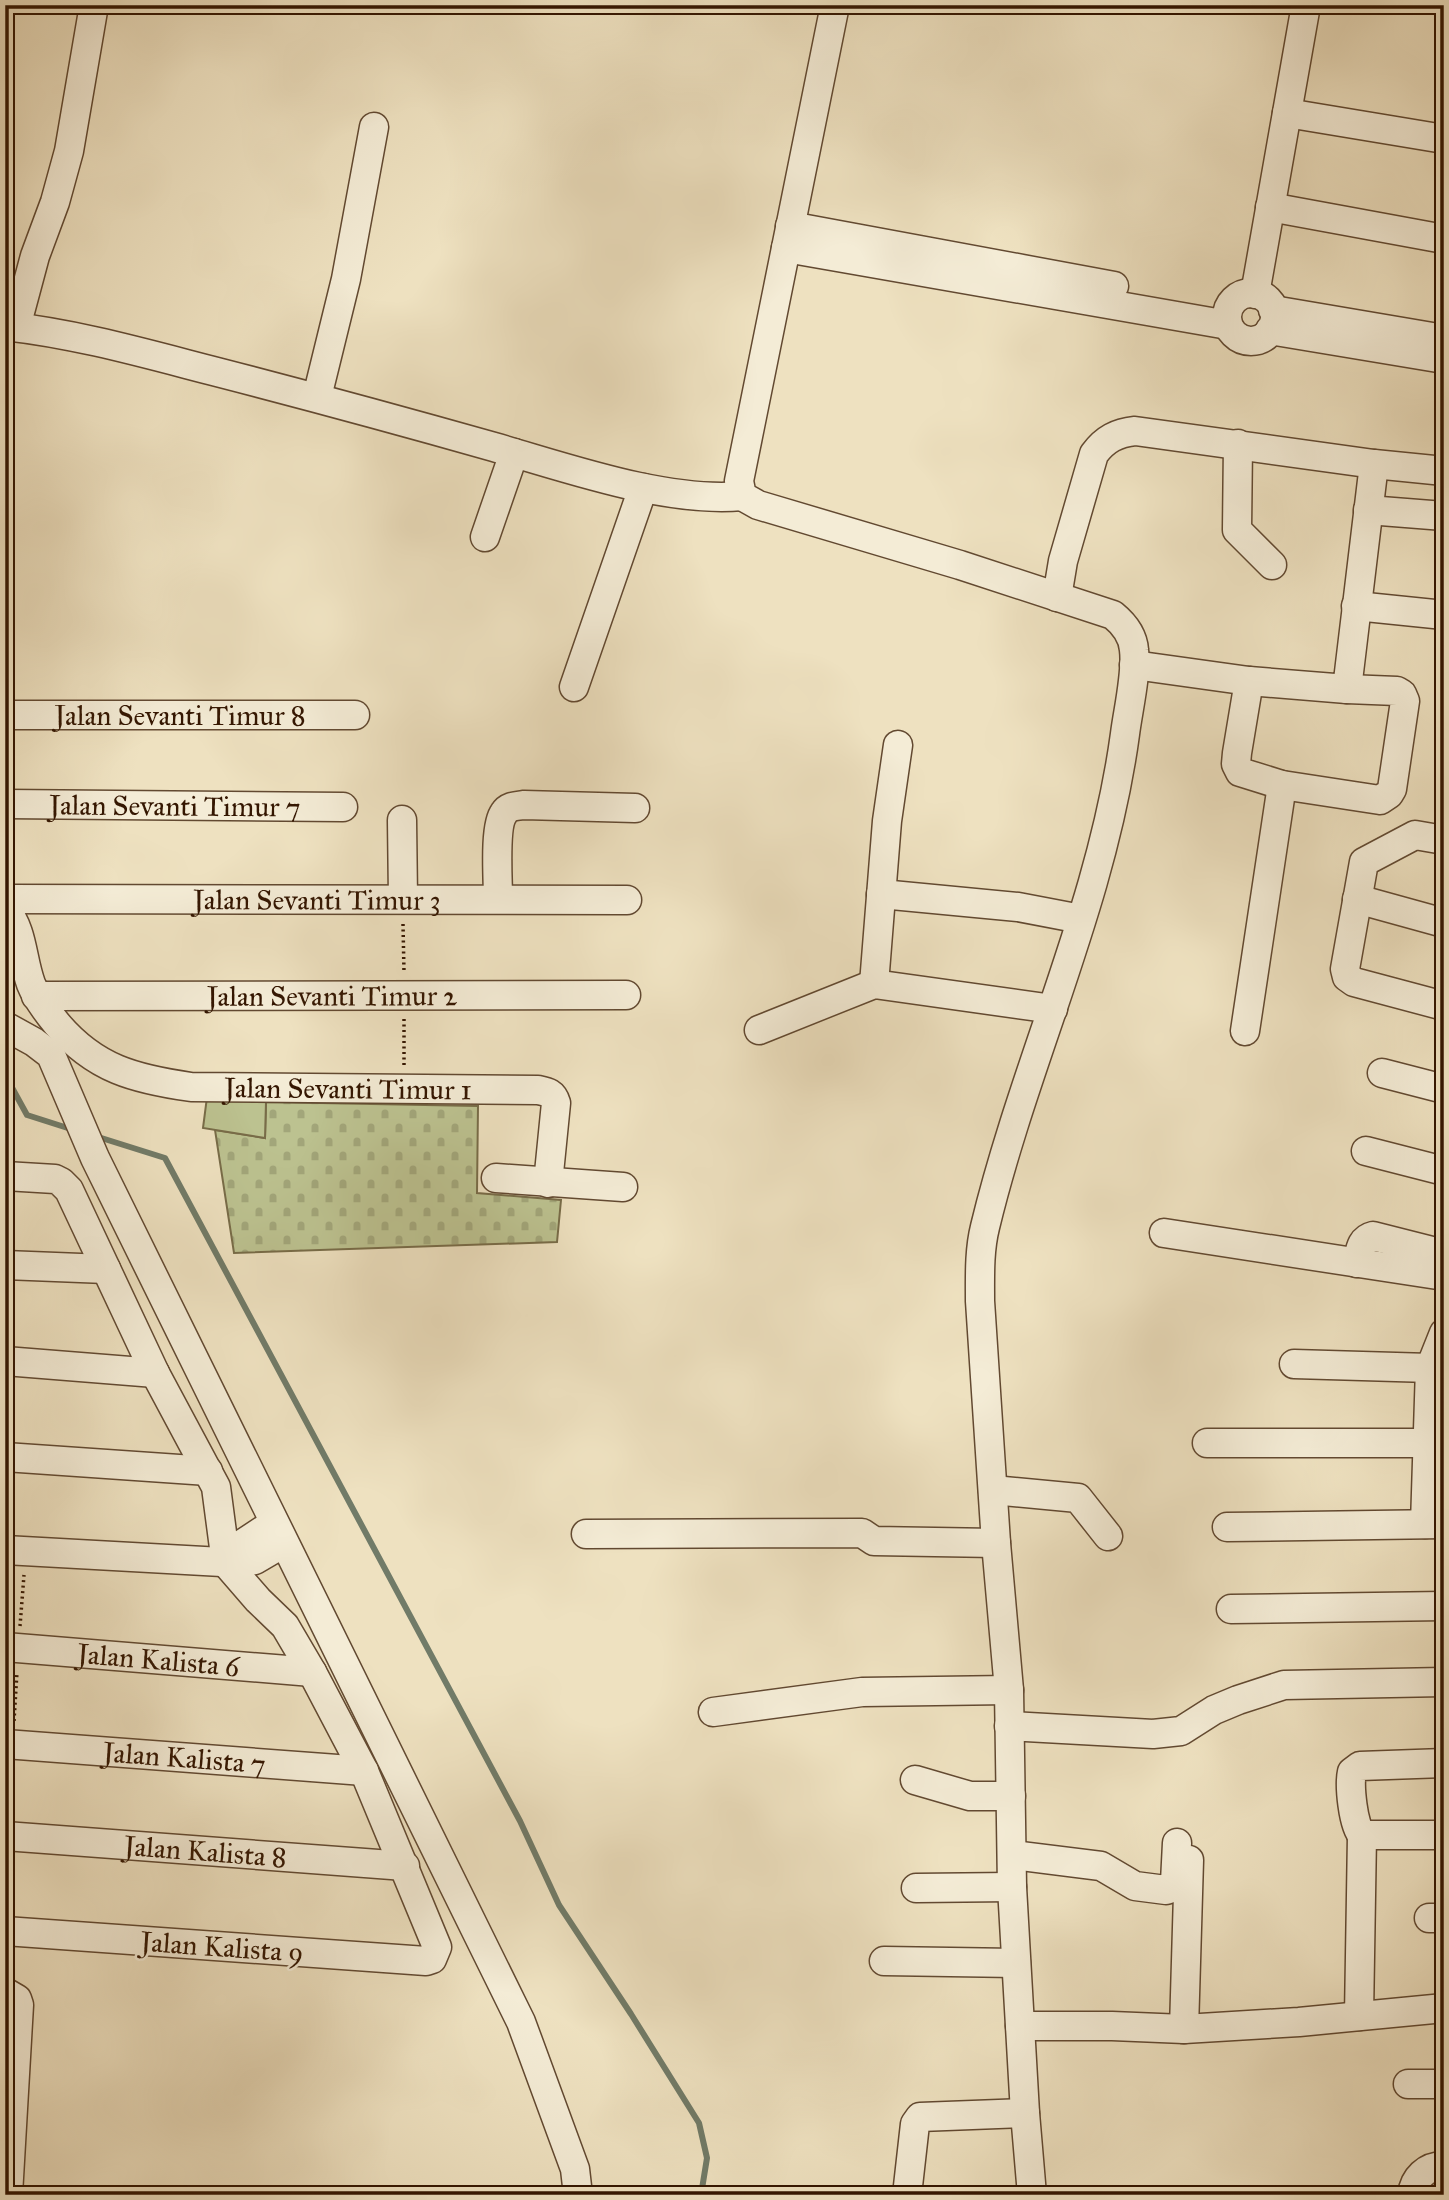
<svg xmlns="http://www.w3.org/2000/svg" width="1449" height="2200" font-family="'IM FELL Great Primer',serif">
<defs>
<pattern id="cemetery-stones" width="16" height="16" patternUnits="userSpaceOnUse" patternTransform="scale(1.75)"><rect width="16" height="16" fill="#bcc290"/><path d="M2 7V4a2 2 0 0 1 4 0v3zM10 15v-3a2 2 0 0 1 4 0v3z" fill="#a2a67a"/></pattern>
</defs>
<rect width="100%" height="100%" fill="#eee1c0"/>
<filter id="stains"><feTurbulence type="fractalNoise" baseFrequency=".00286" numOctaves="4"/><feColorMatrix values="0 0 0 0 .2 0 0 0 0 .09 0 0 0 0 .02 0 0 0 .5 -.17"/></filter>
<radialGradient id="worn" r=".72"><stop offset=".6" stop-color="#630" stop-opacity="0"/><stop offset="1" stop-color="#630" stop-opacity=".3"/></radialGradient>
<path fill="url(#cemetery-stones)" stroke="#786c48" stroke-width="2" d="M266 1102 478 1106 477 1193 561 1200 557 1242 234 1253 215 1130 265 1138Z"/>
<path fill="#bcc290" stroke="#786c48" stroke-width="2" d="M207 1097 266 1102 265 1138 203 1128Z"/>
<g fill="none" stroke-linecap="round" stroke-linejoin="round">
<path stroke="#717b68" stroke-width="6" d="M5 1081 10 1084 27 1115 74 1130
M95 1136 165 1158 520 1821 559 1905 631 2014 699 2123 707 2158 701 2195"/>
<g stroke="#624931" stroke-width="31">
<g id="minor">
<path d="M835 5 739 481 742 496 758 505 960 565 1113 615C1124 624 1133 636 1134 650 1137 673 1128 710 1125 734 1102 905 1025 1061 985 1227 979 1251 980 1277 980 1301L996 1543 1009 1690 1012 1887 1025 2113 1032 2195"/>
<path d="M1287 113 1444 139"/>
<path d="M1270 207 1444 239"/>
<path d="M790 226 1114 286"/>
<path d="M786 248 1228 325"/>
<circle cx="1251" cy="317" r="24"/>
<path d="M1255 294 1306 5"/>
<path d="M1273 310 1444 339"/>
<path d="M5 326C78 334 147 354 217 372 310 396 402 421 494 447 568 468 666 503 742 496"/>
<path d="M16 327 35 256 55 202 69 151 94 5"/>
<path d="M1270 330 1444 359"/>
<path d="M317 397 346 279 374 127"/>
<path d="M1238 444 1237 530 1272 565"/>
<path d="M1374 464 1444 471"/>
<path d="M1368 510 1444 516"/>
<path d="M485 537 514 453"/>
<path d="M1057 597 1063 561 1094 454C1105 439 1117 433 1135 431L1374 464 1347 689 1249 681 1134 665"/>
<path d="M1356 606 1444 615"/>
<path d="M1249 681 1237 753 1236 764 1240 772 1282 785 1380 800 1389 794 1392 789 1405 701 1402 694 1397 691 1347 689"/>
<path d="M574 687 643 488"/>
<path id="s1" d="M5 715H355"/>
<path id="s2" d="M5 804 343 807"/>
<path d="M402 820 403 899"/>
<path d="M1444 840 1415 835 1364 862 1345 969 1347 977 1354 982 1444 1006"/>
<path d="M881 894 1018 907 1081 919"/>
<path d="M498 898C498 880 494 826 504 813 508 806 516 806 524 805L635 808"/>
<path id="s3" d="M5 899 627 900"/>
<path d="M1357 899 1444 923"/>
<path id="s4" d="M5 908C24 933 21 956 31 984 37 999 47 1012 57 1024 95 1069 135 1079 191 1087L538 1090C548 1092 553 1093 556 1103L548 1183"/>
<path d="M874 984 887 821 898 745"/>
<path id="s5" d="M36 996 626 995"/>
<path d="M5 1026 34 1042 51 1055 95 1158 521 2022 575 2169 578 2195"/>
<path d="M759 1030 874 984 1053 1009"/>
<path d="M1245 1031 1282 785"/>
<path d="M1382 1073 1444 1089"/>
<path d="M1366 1151 1444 1171"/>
<path d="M5 1176 55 1179 61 1182 69 1190 155 1373 216 1487 226 1563 258 1600 285 1626 312 1672 364 1771 437 1947 432 1959 426 1961 5 1931"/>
<path d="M496 1178 623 1187"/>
<path d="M1164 1233 1444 1276"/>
<path d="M1357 1263C1360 1252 1360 1239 1373 1236L1444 1254"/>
<path d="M5 1265 106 1269"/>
<path d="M5 1361 155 1373"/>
<path d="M1294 1364 1430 1368"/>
<path d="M1207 1443H1427"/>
<path d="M5 1457 208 1471"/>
<path d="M993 1490 1078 1498 1108 1536"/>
<path d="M1425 1524 1430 1368 1444 1333"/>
<path d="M1227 1527 1444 1524"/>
<path d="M586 1534 862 1533 874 1541 996 1543"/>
<path d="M5 1550 240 1563 255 1560 284 1543"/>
<path d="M226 1563 233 1550 274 1523"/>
<path d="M1231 1609 1444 1606"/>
<path id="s6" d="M5 1647 312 1672"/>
<path d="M713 1712 862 1692 1009 1690"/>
<path d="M1009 1726 1153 1734 1181 1731 1214 1710 1238 1700 1284 1685 1444 1682"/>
<path id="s7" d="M5 1744 364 1771"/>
<path d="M1444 1763 1360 1766 1352 1772C1349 1785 1353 1826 1362 1835H1444"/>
<path d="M915 1780 970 1796H1011"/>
<path id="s8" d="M5 1836 405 1866"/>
<path d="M1013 1855 1101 1866 1135 1886 1166 1890 1172 1888 1175 1882 1177 1843"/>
<path d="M916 1888 1012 1887"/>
<path d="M1429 1918H1444"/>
<path d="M884 1961 1016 1963"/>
<path d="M5 1992 17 1999 19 2005 8 2195"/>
<path d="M1359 2016 1362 1835"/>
<path d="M1020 2026H1112L1184 2029 1299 2022 1444 2008"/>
<path d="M1184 2029 1189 1860"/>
<path d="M1408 2084H1444"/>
<path d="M907 2195 915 2124 920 2117 1025 2113"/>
<path d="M1412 2195C1414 2178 1426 2166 1444 2166"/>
</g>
</g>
<path stroke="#341601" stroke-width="3.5" stroke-dasharray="2 3.5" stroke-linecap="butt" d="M403 924 404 972
M404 1019V1067
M20 1626 24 1575
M14 1721 17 1672
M8 1815 11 1767"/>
<use href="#minor" stroke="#f4ecd6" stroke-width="28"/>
</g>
<g text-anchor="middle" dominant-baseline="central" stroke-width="5" stroke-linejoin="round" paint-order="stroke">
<g font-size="28" fill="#341601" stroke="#f4ecd6">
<text stroke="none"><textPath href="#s1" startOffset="175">Jalan Sevanti Timur 8</textPath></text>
<text stroke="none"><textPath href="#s2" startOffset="170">Jalan Sevanti Timur 7</textPath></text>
<text stroke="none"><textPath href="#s3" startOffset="312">Jalan Sevanti Timur 3</textPath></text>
<text stroke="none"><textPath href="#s5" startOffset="296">Jalan Sevanti Timur 2</textPath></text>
<text stroke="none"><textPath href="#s4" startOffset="438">Jalan Sevanti Timur 1</textPath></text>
<text stroke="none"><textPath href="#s6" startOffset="154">Jalan Kalista 6</textPath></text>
<text stroke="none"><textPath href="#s7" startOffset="180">Jalan Kalista 7</textPath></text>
<text stroke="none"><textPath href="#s8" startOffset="201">Jalan Kalista 8</textPath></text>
<text transform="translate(222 1947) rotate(4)">Jalan Kalista 9</text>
</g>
</g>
<rect width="1449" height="2200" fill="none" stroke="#eee1c0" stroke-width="28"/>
<rect x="7" y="7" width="1435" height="2186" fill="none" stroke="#341601" stroke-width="3.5"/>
<rect x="14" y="14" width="1421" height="2172" fill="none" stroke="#341601" stroke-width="2"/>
<rect width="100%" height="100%" filter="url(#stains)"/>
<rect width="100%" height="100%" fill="url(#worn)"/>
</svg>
